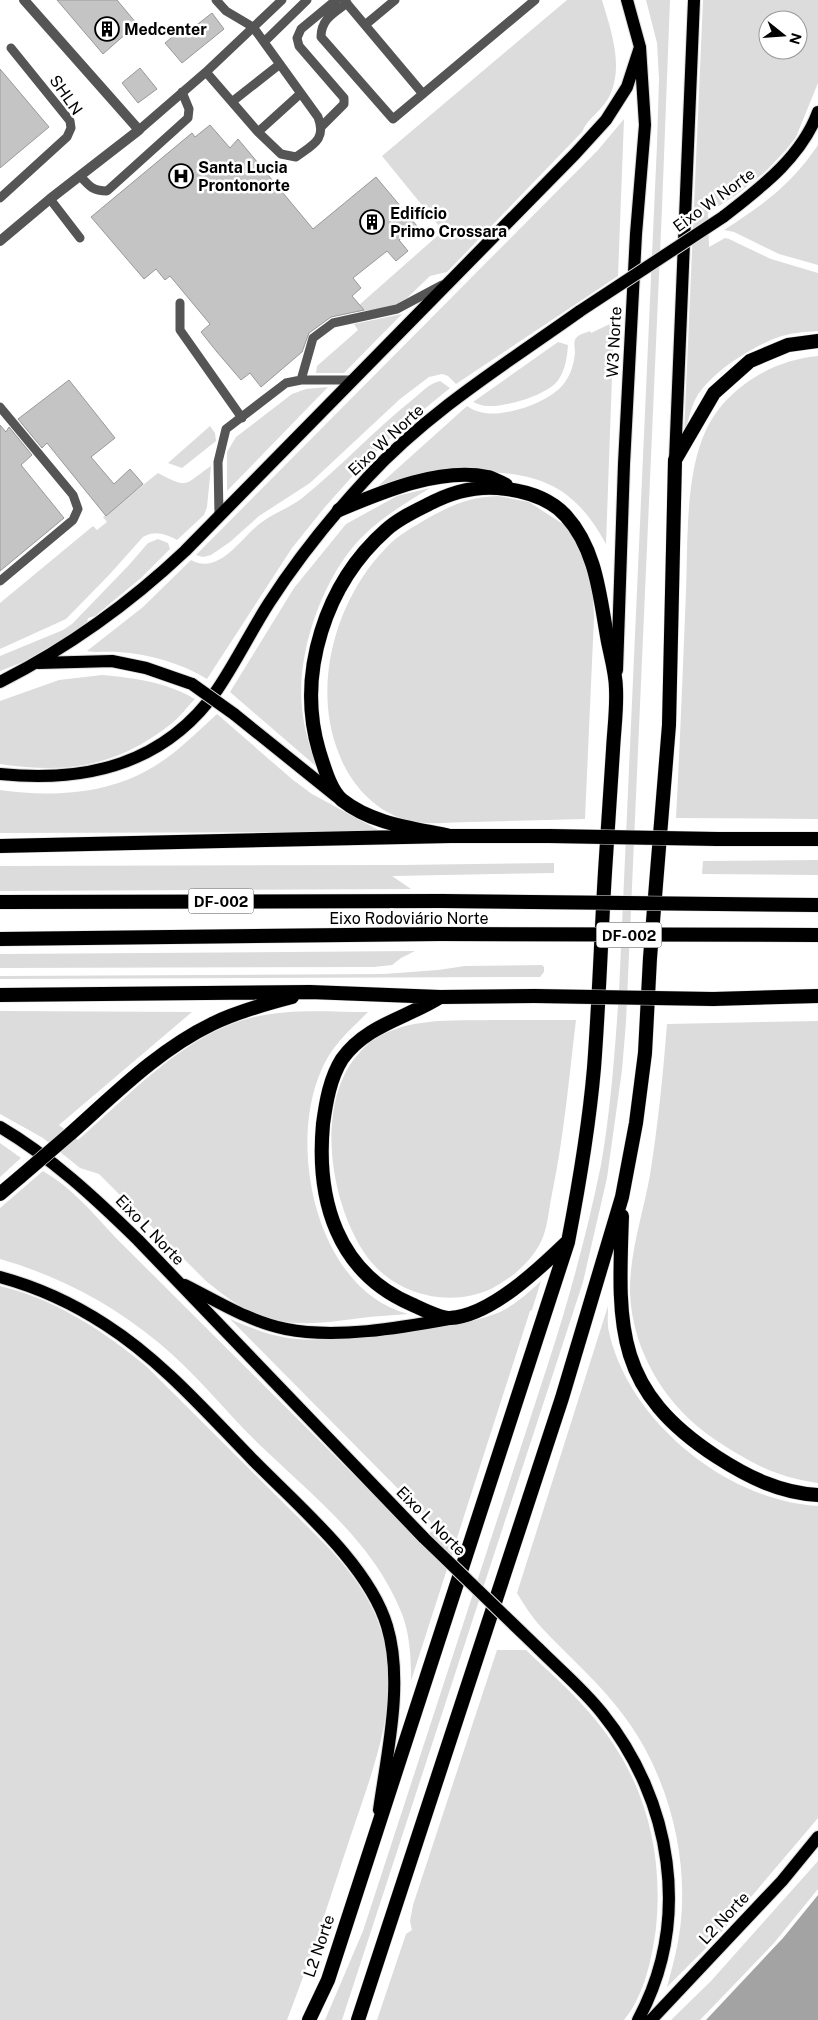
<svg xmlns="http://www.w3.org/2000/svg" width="818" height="2020" font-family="'Public Sans',sans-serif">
<rect width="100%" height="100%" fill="#fff"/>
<path fill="#dcdcdc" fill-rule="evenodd" d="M567 0H602C611 31 625 68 608 99 600 112 588 118 582 132L447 272 430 276 407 298 391 307 350 313 443 231 382 156Z
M646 0H670L662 208 626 1022 622 1070 607 1178 583 1282 342 2020H325L363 1931 547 1367C569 1300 587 1233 601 1165 611 1108 615 1049 619 992L657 144 659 79 657 43Z
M703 0H818V83L796 137 786 150 765 172 736 195 708 213 709 247 725 238 729 239 771 259 818 273V331C804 332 789 333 776 338 750 348 710 373 696 398 690 409 688 424 684 435ZM768 20H798V50H768Z
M624 119 618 276 456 384 448 376 442 374 429 377 400 399 310 483 259 516 230 542 211 555 203 557 196 555 598 150Z
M818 145V265L779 254 734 232 724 230C764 204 791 185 818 145Z
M402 314 344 373H316L317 366 358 330 354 324Z
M614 322 606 544C573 483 535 471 468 472 455 472 442 472 429 473 412 474 395 481 378 486L467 406C473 410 478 412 485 413 507 417 553 401 565 382 571 374 574 363 575 353 575 348 573 342 576 338 579 334 586 333 590 331L591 333Z
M558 342 568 345C567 356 566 368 559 379 549 395 506 407 488 406 482 406 478 404 473 402Z
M818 356V819L676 818C680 742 683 667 686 591 688 541 685 475 706 430 726 388 772 360 818 356Z
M440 381 450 388 406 424 365 462 325 507 292 548 207 679C181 663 149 654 118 652 108 651 96 653 87 651L143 607 191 560C220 576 241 537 262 522 274 513 289 508 301 499 340 468 373 431 412 400 420 394 429 383 440 381Z
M328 387 227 491V452L236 437 292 394 306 389Z
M210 426 215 433 216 441 182 468 168 463Z
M211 466 207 507 204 515 177 540C165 534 156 530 143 537L109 575 66 619 0 649V603L93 526 97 530 107 522 103 517 158 473C190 490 184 484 211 466Z
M430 488C406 503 380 518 360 539 322 579 296 654 302 708 304 729 310 748 317 767L230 692 294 588 346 524 397 496Z
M498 496 529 502 563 524 573 534 592 579 594 617 585 819C547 820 509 821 471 822 450 822 424 826 403 819 373 809 350 783 339 754 311 686 336 598 387 547 399 534 415 526 430 517 454 504 471 497 498 496Z
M158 539 168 543 170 549 141 578 95 616 88 618 87 622 67 636 23 662 0 671V656L63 630 72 624 129 565 148 543Z
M102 675C135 678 166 682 195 699 187 707 180 717 171 724 116 767 67 774 0 764V701L59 680Z
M217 714 293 780 312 794 382 832 0 833V790C48 797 102 795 146 771 173 757 195 734 217 714Z
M818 860V875L702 874 703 861Z
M554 863V873L392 876 411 889 0 891V866L402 865Z
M415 951 401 958 392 965 374 967 0 968V954Z
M542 965 544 967V972L540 977 0 979V976L384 974 438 970 465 966Z
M0 1011 192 1012 59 1125 78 1140C130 1095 182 1036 250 1018 288 1008 330 1012 368 1012 350 1030 331 1046 321 1071 287 1148 317 1290 408 1314 395 1315 382 1316 369 1317 330 1322 289 1330 252 1312 235 1304 221 1293 207 1282L99 1174 80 1168 43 1138 0 1114Z
M576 1020C569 1078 564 1136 552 1194 549 1208 548 1224 543 1237 534 1260 512 1278 491 1289 449 1308 396 1295 368 1258 330 1207 313 1102 360 1052 364 1048 368 1043 373 1040 409 1017 451 1021 492 1020 520 1020 548 1020 576 1020Z
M818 1021V1483H817C773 1476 751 1463 714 1439 666 1406 633 1353 630 1294 629 1254 643 1214 650 1175 658 1125 663 1075 667 1024Z
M0 1143 21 1158 0 1177Z
M43 1171C72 1188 93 1213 115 1237L428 1549 431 1522 230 1319C249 1327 267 1335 288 1338 322 1343 359 1335 394 1331 427 1327 463 1326 495 1314 513 1307 527 1294 541 1281L532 1310 530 1311 411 1681C411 1656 410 1630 399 1607 371 1541 313 1496 263 1448 227 1414 197 1374 159 1343 112 1304 59 1276 0 1259V1208Z
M0 1286C55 1299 104 1331 147 1367L326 1545C359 1580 383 1615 388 1664 394 1721 367 1786 349 1841 329 1901 310 1961 287 2020H0Z
M608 1306C608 1314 607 1324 609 1332 629 1422 728 1501 818 1506V1818L718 1936 667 1987C673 1965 679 1943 681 1920 688 1847 664 1764 617 1707 594 1678 566 1654 541 1627 532 1617 524 1605 517 1593Z
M497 1650H526C547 1670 569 1689 588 1711 643 1773 664 1847 656 1928 652 1959 644 1996 624 2020H377L406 1934 412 1930 410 1921 413 1905Z
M818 1861V1889L774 1943 700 2020H671L711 1981Z"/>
<path fill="#a3a3a3" d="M818 1895V2020H706L783 1938Z"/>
<path fill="#c4c4c4" stroke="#999" d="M57 0H117L137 24 103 54Z
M212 13 224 29 182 63 165 43 185 26 189 31Z
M140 68 157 89 138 103 122 83Z
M0 69 49 127 0 168Z
M210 125 230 148 238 139 313 229 376 177 417 226 399 240 408 251 396 261 387 251 353 278 361 288 352 296 364 310 331 317 309 333 302 352 261 387 250 373 241 380 217 352 201 332 210 324 170 276 165 280 156 269 144 279 91 217 192 133 195 137Z
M69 380 115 438 91 457 114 484 130 469 143 484 106 516 47 443 42 448 18 419Z
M0 425 6 432 9 427 32 455 21 465 64 518 0 571Z"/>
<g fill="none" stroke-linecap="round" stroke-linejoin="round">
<g stroke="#dbdbdb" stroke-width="14">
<path id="primary" d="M723 217C760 188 801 158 818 112
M675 460 694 0
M38 663 112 661 146 668 192 684
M617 670 624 464 636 234 645 125 640 47 627 0
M0 682C67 648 130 603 185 551L575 154 606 120 627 87 640 47
M234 714 336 796
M0 774C87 783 165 764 217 690 236 662 251 631 269 603 298 558 332 516 368 477 429 411 507 363 580 311
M0 1127C51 1157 95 1198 138 1240L424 1538
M0 1277C37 1287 74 1304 106 1325 162 1361 207 1413 253 1460 298 1506 369 1565 387 1626 404 1682 387 1753 379 1810
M185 1285C217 1301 250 1322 286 1329 335 1339 400 1328 449 1319
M538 1648C559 1669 584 1690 602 1713 672 1800 692 1920 638 2020
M651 2020 782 1881 818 1837"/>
</g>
<g stroke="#dbdbdb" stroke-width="15">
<path id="trunk" d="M339 510C382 492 440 467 488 477 494 479 500 482 506 485
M717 839H818
M0 846 450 836H550
M0 902 442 901
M0 939 440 934
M0 995 310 992 440 997 535 996
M440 997C407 1018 366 1025 342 1059 330 1078 326 1102 323 1124 316 1200 337 1272 411 1304 420 1308 441 1319 450 1318 490 1316 539 1269 566 1243
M713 999 818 996
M70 1134C114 1095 158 1050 212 1024 236 1012 265 1004 292 997
M0 1194 20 1177
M622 1216C618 1327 614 1390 717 1457 748 1477 780 1493 818 1495
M309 2020 328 1980 568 1242C579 1185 589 1126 594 1068 599 1003 601 937 605 872 608 831 610 790 613 750 614 730 617 709 616 689 616 674 611 657 608 642 600 599 597 550 566 516 549 497 522 490 498 488 473 486 449 493 427 505 413 512 398 519 386 530 326 583 296 673 319 751 324 766 330 790 342 800 372 824 413 828 450 836
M358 2020 562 1398 622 1197 636 1123 645 1053 650 958 669 725 675 460 714 393 750 361 788 345 818 341"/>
</g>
<path stroke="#555" stroke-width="9" d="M344 0 423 94
M347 3C334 13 321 19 321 37L393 119 535 0
M365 25 395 0
M264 42 307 0
M206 72 258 132 281 154 296 157C312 145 327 140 318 117L253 27 226 11 216 0
M233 101 280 64
M322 126 344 104V98L299 46 297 38 301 29 336 0
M139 130 206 72 282 0
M258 132 300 94
M81 177C89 186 93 191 107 191L188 118 189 109 182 92
M0 198 67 137 71 128 70 121 11 48
M50 199 80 238
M180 303V330L242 418
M301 380 313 338 333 323 397 309 442 285
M0 407 73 495 78 509 73 520 0 581
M219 515 218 462 226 429 286 383 301 380H353"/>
<path stroke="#555" stroke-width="10" d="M0 241 50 199 139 130 24 0"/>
<use href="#primary" stroke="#000" stroke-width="12"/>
<use href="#trunk" stroke="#000" stroke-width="14"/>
<g stroke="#dbdbdb" stroke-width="14" stroke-linecap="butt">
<path id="primary-bridge" d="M580 311 723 217
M192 684 234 714
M424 1538 538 1648"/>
</g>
<g stroke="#dbdbdb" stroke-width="15" stroke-linecap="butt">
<path id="trunk-bridge" d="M550 836 717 839
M442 901 818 905
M440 934 818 935
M535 996 713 999
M20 1177 70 1134"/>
</g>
<use href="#primary-bridge" stroke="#000" stroke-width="12"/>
<use href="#trunk-bridge" stroke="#000" stroke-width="14"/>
</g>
<defs>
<g id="building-ring" transform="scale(1.25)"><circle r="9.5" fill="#fff" stroke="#000" stroke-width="1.5"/><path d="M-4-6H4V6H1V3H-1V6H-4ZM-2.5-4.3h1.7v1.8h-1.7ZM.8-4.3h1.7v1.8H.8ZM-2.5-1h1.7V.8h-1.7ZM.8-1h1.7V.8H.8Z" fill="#000"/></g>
<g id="hospital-ring" transform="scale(1.25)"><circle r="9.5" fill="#fff" stroke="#000" stroke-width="1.5"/><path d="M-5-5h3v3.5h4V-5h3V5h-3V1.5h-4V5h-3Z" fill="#000"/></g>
</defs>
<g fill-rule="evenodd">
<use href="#building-ring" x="107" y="29"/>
<use href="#hospital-ring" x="181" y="176"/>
<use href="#building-ring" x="372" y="222"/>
</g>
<g text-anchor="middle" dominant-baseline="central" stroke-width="5" stroke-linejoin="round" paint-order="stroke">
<g fill="#fff" stroke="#4c4c4c" stroke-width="1">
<rect x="188.5" y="888.5" width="65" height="25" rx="4"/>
<rect x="596.5" y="922.5" width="65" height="25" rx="4"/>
</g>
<g font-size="15" font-weight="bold" fill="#000">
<text x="221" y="901">DF-002</text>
<text x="629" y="935">DF-002</text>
</g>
<g font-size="16" font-weight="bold" fill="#000" stroke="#fff" text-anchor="start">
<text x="124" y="29">Medcenter</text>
<text x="198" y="167">Santa Lucia<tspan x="198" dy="18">Prontonorte</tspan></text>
<text x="390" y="213">Edifício<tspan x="390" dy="18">Primo Crossara</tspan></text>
</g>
<g font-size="16" fill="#000" stroke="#fff">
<text transform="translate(66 95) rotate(55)">SHLN</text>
<text transform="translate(714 200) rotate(-36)">Eixo W Norte</text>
<text transform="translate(614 342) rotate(-87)">W3 Norte</text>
<text transform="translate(386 440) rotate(-43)">Eixo W Norte</text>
<text x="409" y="918">Eixo Rodoviário Norte</text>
<text transform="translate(150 1230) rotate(46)">Eixo L Norte</text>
<text transform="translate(431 1521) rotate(45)">Eixo L Norte</text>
<text transform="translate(724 1918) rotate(-47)">L2 Norte</text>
<text transform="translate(319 1946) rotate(-71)">L2 Norte</text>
</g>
</g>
<g transform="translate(783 35) rotate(107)"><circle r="24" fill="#ffffff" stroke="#999999"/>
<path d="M0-4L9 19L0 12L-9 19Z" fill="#000000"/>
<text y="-8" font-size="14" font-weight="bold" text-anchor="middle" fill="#000000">N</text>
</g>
</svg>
